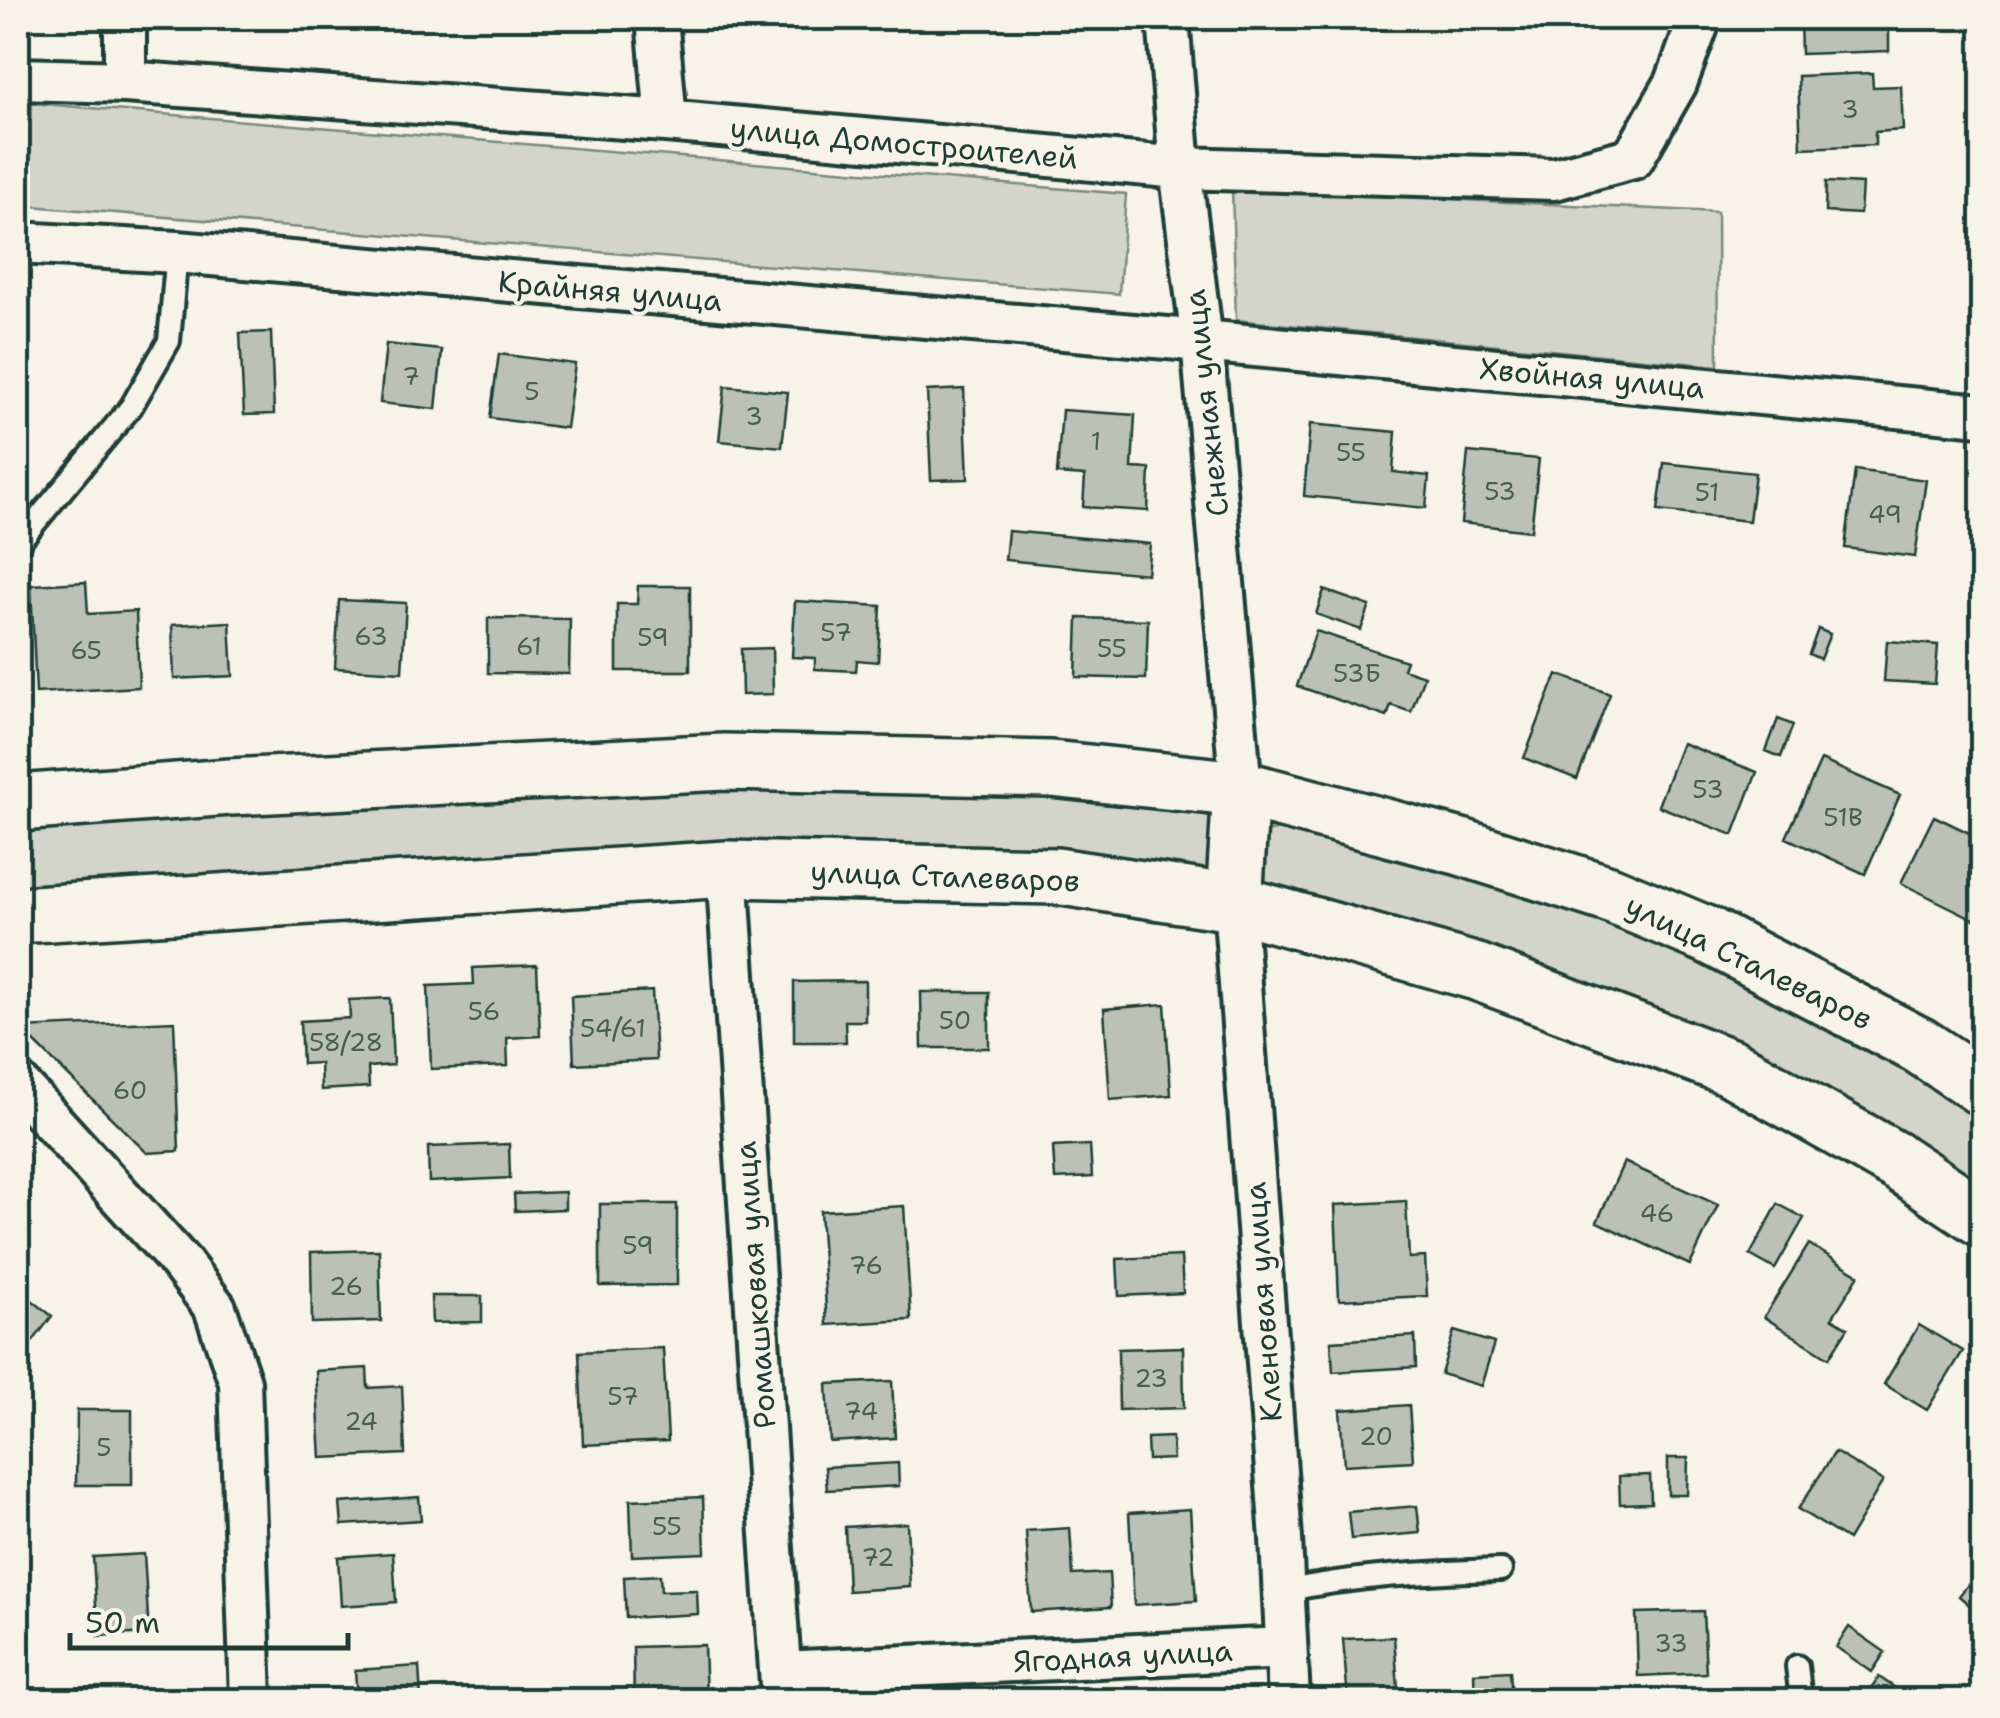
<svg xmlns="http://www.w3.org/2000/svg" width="2000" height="1718" font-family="'Shantell Sans',sans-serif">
<rect width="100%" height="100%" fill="#f7f3e8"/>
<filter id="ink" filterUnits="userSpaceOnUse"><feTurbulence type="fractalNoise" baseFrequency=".01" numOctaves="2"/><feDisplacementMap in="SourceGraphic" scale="20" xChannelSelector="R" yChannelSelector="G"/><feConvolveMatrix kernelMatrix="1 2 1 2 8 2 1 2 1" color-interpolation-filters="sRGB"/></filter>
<g filter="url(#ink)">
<path fill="#d3d5ca" stroke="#79897f" stroke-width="2.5" d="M18 102 1126 194 1119 294 18 205Z
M1232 189 1717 212 1718 366 1236 320Z
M916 782 1193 808 1214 819 1210 868 1195 875 18 894V824L535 786Z
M1288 827 1378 847 1665 938 1982 1108V1195L1259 884 1257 842 1267 832Z"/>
<path fill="#bbc1b6" stroke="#1f3d34" stroke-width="2.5" d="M1800 18H1889V51L1801 54Z
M1872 73 1873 87 1901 86 1903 130 1875 132V145L1801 148 1798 76Z
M1826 182 1862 184 1860 214 1825 212Z
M271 332 274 414 244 415 240 333Z
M386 344 442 350 436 409 380 403Z
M499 354 575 364 566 428 490 418Z
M725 386 788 392 782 447 719 441Z
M964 389 968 479 931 480 927 391Z
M1062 410 1135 415 1132 468 1150 469 1148 511 1083 507 1085 476 1057 474Z
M1310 424 1396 432 1393 472 1429 476 1426 508 1304 496Z
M1468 452 1539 459 1531 531 1461 523Z
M1664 463 1755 473 1749 521 1658 511Z
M1855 470 1926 480 1915 557 1845 548Z
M1008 531 1150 544 1147 574 1005 560Z
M86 582 88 614 136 611 139 687 36 693 31 585Z
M638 586H690V671H617V604H637Z
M1324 590 1370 606 1361 630 1316 614Z
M339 600 406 603 402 672 335 668Z
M795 601 881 606 878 662 857 660 856 671 815 669V658L792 657Z
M488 618 570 619 569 674 488 673Z
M1078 618 1148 620 1146 679 1076 677Z
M230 622 233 676 174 679 172 625Z
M1818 629 1830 634 1820 659 1809 654Z
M1316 631 1406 661 1403 669 1424 676 1411 712 1391 705 1387 717 1297 686Z
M1887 641 1938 645 1935 684 1884 681Z
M772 648 773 694 742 695 741 649Z
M1557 674 1610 694 1577 779 1524 758Z
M1778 719 1793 725 1781 757 1766 751Z
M1682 743 1757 772 1733 835 1658 806Z
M1821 760 1900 795 1865 874 1786 838Z
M1934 816 1982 839V923L1901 883Z
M537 965 540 1036 507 1038 508 1066 431 1069 428 986 474 984 473 968Z
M865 981V1021H845L846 1042H794V982Z
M652 991 656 1060 574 1064 571 996Z
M921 992H989V1048H922Z
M390 998 393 1065 368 1067 369 1087 321 1090 320 1063 302 1064 300 1021 350 1018 349 1000Z
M1165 1004 1171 1095 1110 1100 1104 1009Z
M174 1021 179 1151 147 1153 20 1028Z
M509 1144 510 1178 429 1182 428 1147Z
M1090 1145 1092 1177 1055 1179 1053 1147Z
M1624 1162 1718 1205 1690 1265 1597 1222Z
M565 1192V1209L515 1211 514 1194Z
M1406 1201 1409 1258 1425 1257 1427 1296 1339 1300 1335 1205Z
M600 1204H677V1285L600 1286Z
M1778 1204 1804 1218 1775 1269 1750 1255Z
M904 1206 911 1320 827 1325 820 1211Z
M1809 1244 1859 1275 1832 1318 1848 1328 1829 1358 1764 1317Z
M379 1250 381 1321 312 1323 311 1252Z
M1181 1256 1183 1293 1119 1296 1117 1259Z
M18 1289 52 1316 18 1361Z
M431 1296H482V1322L432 1323Z
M1919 1325 1963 1351 1927 1410 1884 1384Z
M1454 1331 1494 1343 1481 1386 1441 1374Z
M1415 1336 1416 1367 1333 1372 1331 1341Z
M1183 1347 1184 1408 1119 1410 1118 1349Z
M663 1348 668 1441 583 1445 579 1352Z
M367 1368 368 1388 402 1386 405 1454 321 1458 316 1371Z
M892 1381 895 1438 830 1442 827 1384Z
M1409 1405 1413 1461 1344 1465 1340 1410Z
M77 1410H132V1485H76Z
M1172 1437 1173 1459 1148 1460 1147 1438Z
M1835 1452 1883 1481 1848 1540 1798 1509Z
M1668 1458H1688L1687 1495H1668Z
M898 1463 899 1486 827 1490 825 1467Z
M1650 1475 1651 1503 1620 1504 1619 1476Z
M419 1497 421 1520 342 1525 340 1503Z
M703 1497 705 1553 632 1556 630 1500Z
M1417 1506 1420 1533 1351 1539 1348 1512Z
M1190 1509 1196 1601 1134 1605 1129 1513Z
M907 1523 910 1587 848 1591 845 1527Z
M1070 1528 1073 1575 1109 1573 1111 1607 1031 1612 1026 1531Z
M393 1553 396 1602 341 1606 338 1557Z
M144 1554 149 1633 98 1636 93 1557Z
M1982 1567V1616L1959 1596Z
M660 1575 661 1591 697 1590 698 1614 626 1618 624 1577Z
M1703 1611 1706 1673 1638 1676 1636 1613Z
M1849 1627 1885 1652 1872 1672 1836 1647Z
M1394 1637 1399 1700H1348L1343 1639Z
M704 1645 706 1700H634L633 1647Z
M419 1666 421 1700H357L355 1670Z
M1510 1671 1512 1700H1475L1474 1673Z
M1879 1677 1913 1700H1862Z
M143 1691V1700H79L78 1694Z"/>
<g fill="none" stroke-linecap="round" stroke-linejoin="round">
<g stroke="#1f3d34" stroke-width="28">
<path id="service" d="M18 543 131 407 169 341 177 252
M1284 1591C1355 1576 1428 1572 1501 1570
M1797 1666 1801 1700"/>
</g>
<g stroke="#1f3d34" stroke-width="48">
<path id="minor" d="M125 18V82
M657 18 666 121
M1168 18 1180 168 1202 341 1241 789
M18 79 125 82 666 121 1180 168 1554 179 1633 158 1676 83 1700 18
M18 243 177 252 1202 341 1982 415
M727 869 782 1700
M1234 903 1281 1539 1289 1700
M18 1084 181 1263 215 1308 240 1382 251 1700
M781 1672 1286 1648"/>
</g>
<g stroke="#1f3d34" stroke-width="62">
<path id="secondary" d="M18 803 230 787 724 762 1051 769 1241 789 1461 847 1609 894 1710 936 1920 1046 1982 1087
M1234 903 1241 789
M18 915 727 869 1056 876 1234 903 1477 972 1730 1067 1898 1162 1982 1218"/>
</g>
<use href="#service" stroke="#f7f3e8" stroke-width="20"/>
<use href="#minor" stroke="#f7f3e8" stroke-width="40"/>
<use href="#secondary" stroke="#f7f3e8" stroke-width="55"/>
</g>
</g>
<g text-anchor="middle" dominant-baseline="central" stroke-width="8" stroke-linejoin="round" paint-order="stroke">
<g font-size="25" fill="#465e54">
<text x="1850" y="109">3</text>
<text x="411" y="376">7</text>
<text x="532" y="391">5</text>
<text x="754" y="416">3</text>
<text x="1096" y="441">1</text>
<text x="1351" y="452">55</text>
<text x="1500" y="491">53</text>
<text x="1707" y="492">51</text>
<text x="1885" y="514">49</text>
<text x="836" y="632">57</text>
<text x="371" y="636">63</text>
<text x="653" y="637">59</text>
<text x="529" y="646">61</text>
<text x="1112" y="648">55</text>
<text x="86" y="650">65</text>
<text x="1357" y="673">53Б</text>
<text x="1708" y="789">53</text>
<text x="1843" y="817">51В</text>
<text x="484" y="1011">56</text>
<text x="955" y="1020">50</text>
<text x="613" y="1028">54/61</text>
<text x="346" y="1042">58/28</text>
<text x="130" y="1090">60</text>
<text x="1657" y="1213">46</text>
<text x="638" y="1245">59</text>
<text x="866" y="1265">76</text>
<text x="346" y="1286">26</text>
<text x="1151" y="1378">23</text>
<text x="623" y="1396">57</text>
<text x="861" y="1411">74</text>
<text x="361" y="1421">24</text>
<text x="1376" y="1436">20</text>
<text x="104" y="1447">5</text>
<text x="667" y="1526">55</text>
<text x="878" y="1557">72</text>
<text x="1671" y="1643">33</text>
</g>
<g font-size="30" fill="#1f3d34" stroke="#f7f3e8">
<text transform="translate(904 143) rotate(5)">улица Домостроителей</text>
<text transform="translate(610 291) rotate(5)">Крайняя улица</text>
<text transform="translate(1592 378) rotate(5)">Хвойная улица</text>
<text transform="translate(1206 403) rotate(-96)">Снежная улица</text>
<text transform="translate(945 876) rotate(2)">улица Сталеваров</text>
<text transform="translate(1749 962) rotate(26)">улица Сталеваров</text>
<text transform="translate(755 1285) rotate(-94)">Ромашковая улица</text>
<text transform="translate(1263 1302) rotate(-94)">Кленовая улица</text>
<text transform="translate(1123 1656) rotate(-3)">Ягодная улица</text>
</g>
</g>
<rect width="2000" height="1718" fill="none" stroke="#f7f3e8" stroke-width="60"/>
<rect x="30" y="30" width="1940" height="1658" fill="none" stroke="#1f3d34" stroke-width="4" filter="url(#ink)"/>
<path d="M70 1633v15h278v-15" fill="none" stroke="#1f3d34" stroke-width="5"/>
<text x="85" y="1633" font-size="30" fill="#1f3d34" stroke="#f7f3e8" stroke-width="8" paint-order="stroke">50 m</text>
</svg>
